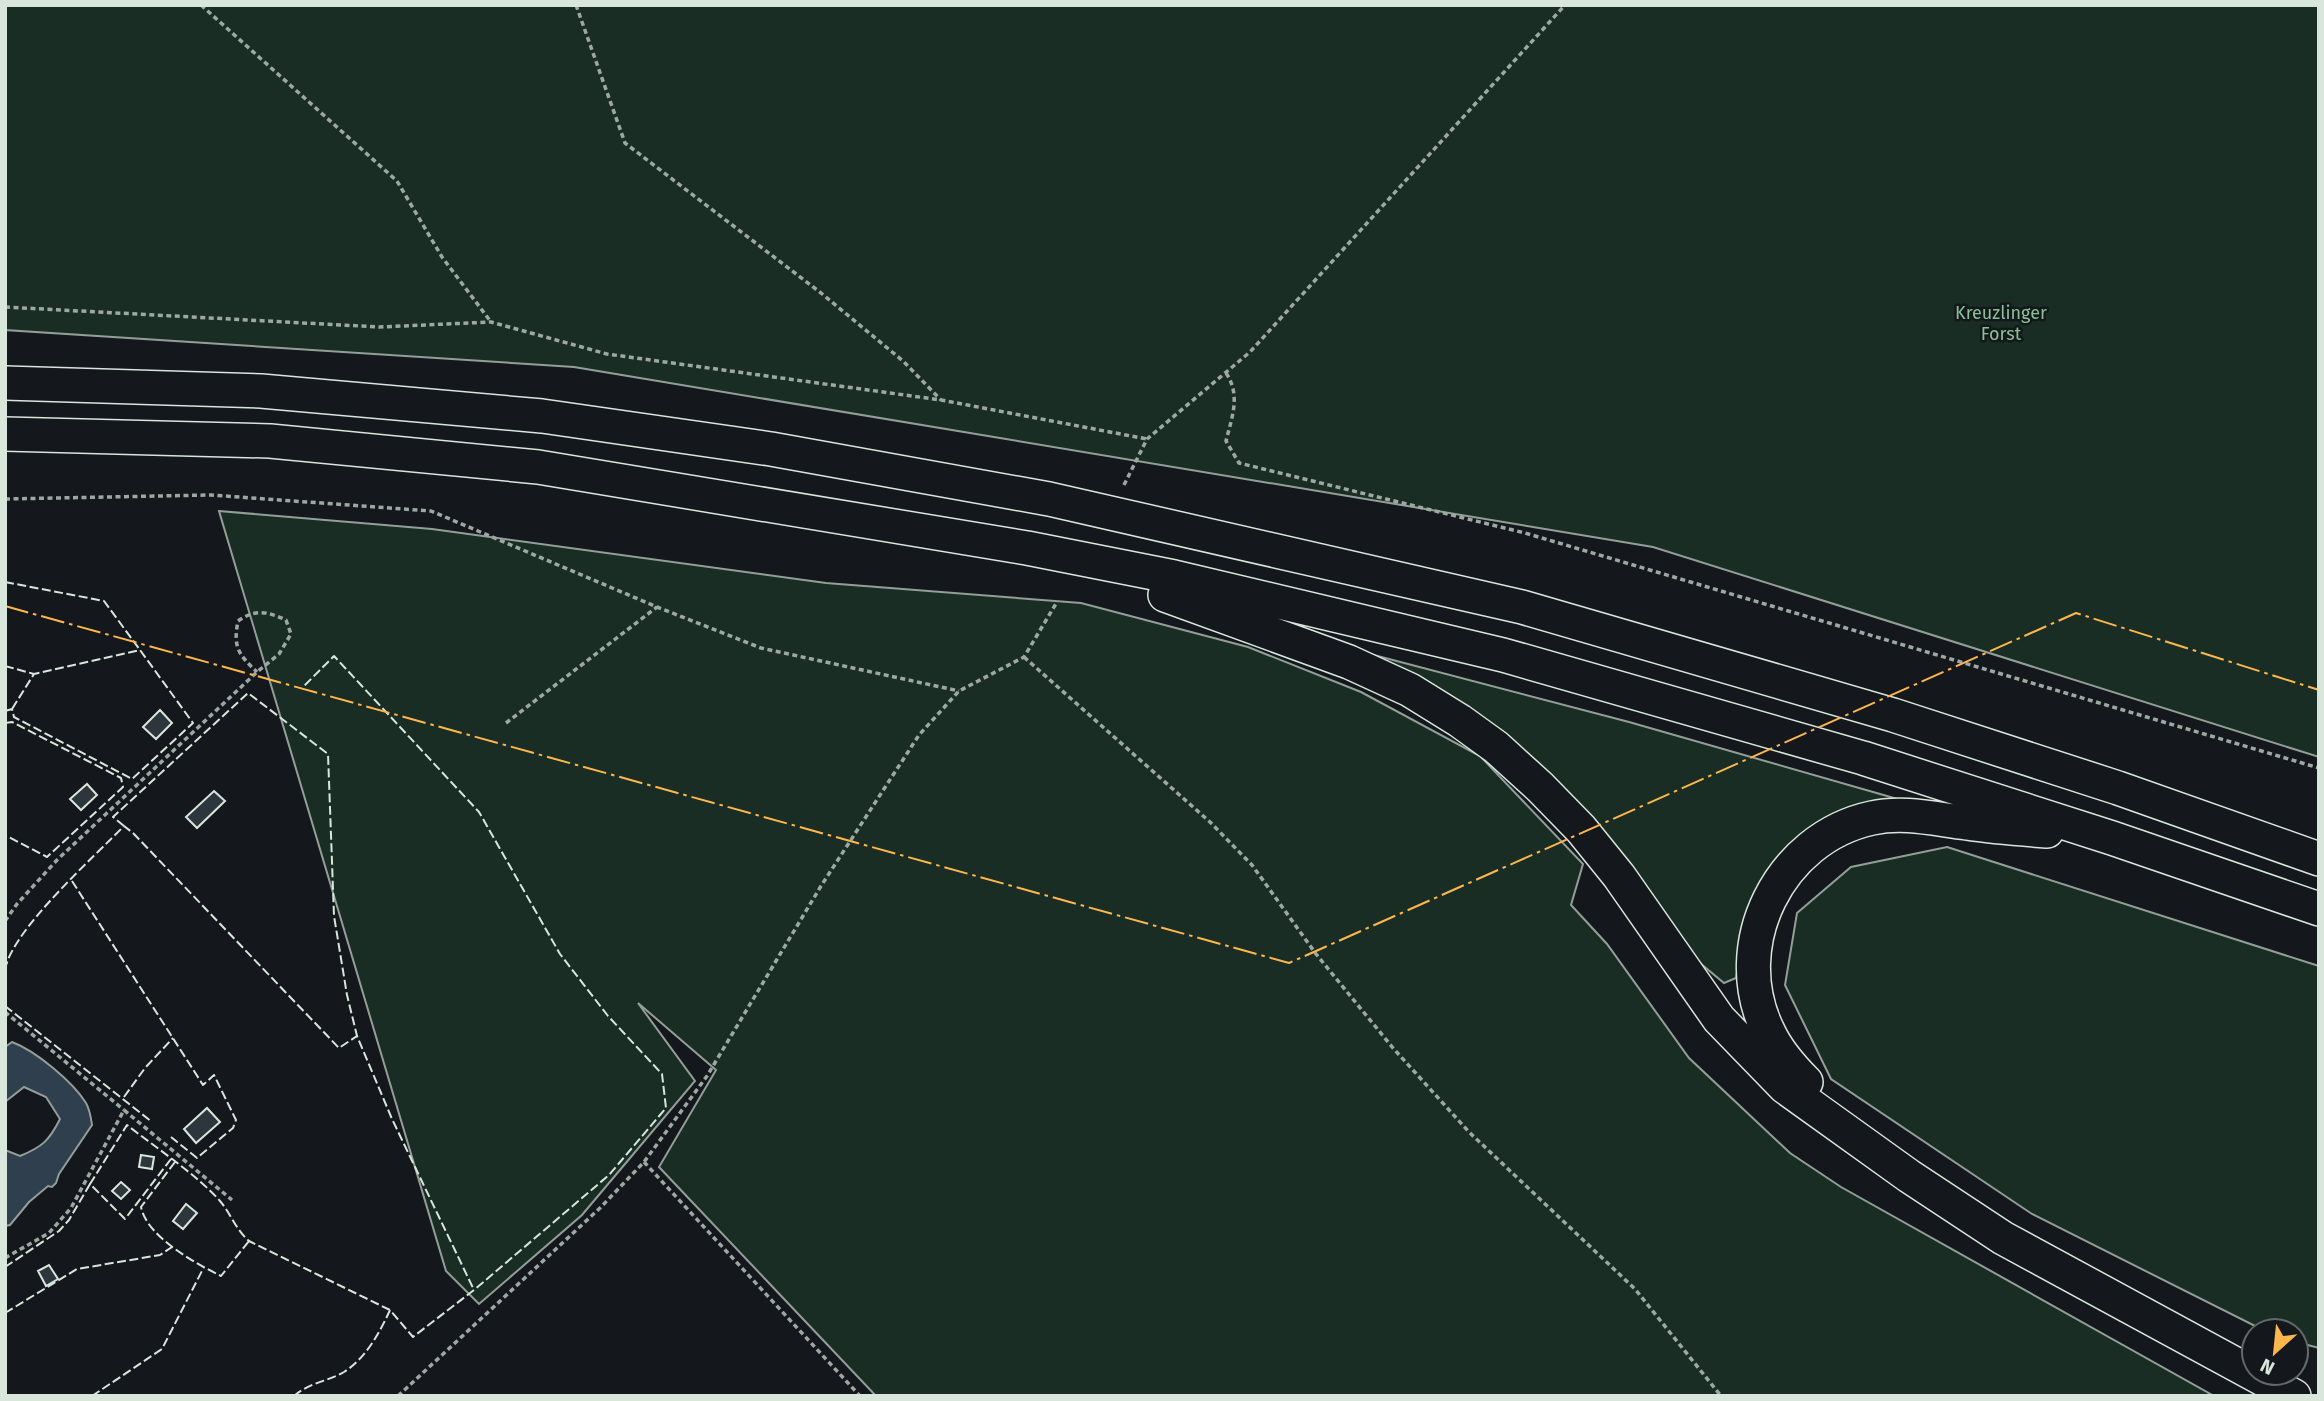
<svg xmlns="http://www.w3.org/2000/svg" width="2324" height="1401" font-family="'Fira Sans',sans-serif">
<rect width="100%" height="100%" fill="#14181c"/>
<path fill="#1a2d24" stroke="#939e99" stroke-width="2" d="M5 5H2319V757L1653 547 574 367 5 330Z
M219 511 432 529 826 583 1081 603 1248 647 1361 692 1480 756 1583 864 1571 905 1607 944 1689 1058 1790 1153 1841 1187 2214 1396H876L659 1167 716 1070 638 1003 695 1081 582 1215 479 1304 446 1271Z
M1351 649 1629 722 1908 802 1827 823 1787 847 1761 886 1743 933 1736 978 1724 983 1694 958 1622 854Z
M1947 847 2319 966V1348L2296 1342V1331H2265L2032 1214 1831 1079 1785 985 1797 913 1851 867Z"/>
<path fill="#2f3f4d" stroke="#939e99" stroke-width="2" d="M12 1042C36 1051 73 1082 86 1103 90 1110 91 1118 92 1125L59 1174 56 1183 52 1187 48 1186 29 1202 10 1225 5 1226V1150L20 1156C42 1147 49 1141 60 1119L46 1097 24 1087 5 1102V1047Z"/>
<path fill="#2c363c" stroke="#d8e6dc" stroke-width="2" d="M160 710 172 723 156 739 143 727Z
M87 784 97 795 81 810 70 799Z
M214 791 225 801 197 828 186 817Z
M207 1108 220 1122 196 1143 184 1129Z
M141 1155 154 1157 152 1169 139 1167Z
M121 1182 130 1190 121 1199 112 1191Z
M186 1204 197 1213 183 1229 173 1221Z
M49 1265 58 1279 46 1286 38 1271Z"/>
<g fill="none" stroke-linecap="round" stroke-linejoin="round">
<g stroke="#d8e6dc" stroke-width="36">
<path id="highway" d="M5 383 261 391 542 416 771 449 1049 499 1522 607 1893 715 2118 788 2319 859
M5 434 270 441 538 467 1027 548 1174 577 1503 655 1863 758 2112 838 2319 909
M1165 595 1349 662 1410 690 1460 721 1496 747 1540 787 1581 829 1619 876 1719 1019 1785 1087 1909 1176 2003 1238 2294 1396
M1806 1082C1791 1067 1777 1051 1768 1031 1726 945 1779 838 1872 818 1904 811 1934 819 1967 823 1993 827 2020 829 2047 831"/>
</g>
<path stroke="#9da8a2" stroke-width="3.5" stroke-dasharray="5 3.5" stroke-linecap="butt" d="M201 5 397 181 442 257 491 322
M576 5 625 143 821 293 903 361 941 400
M5 307 379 327 491 322 607 354 941 400 1147 439
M1226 373C1241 395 1232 417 1226 441L1239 463 1525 533 2319 768
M1124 485 1147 439 1250 352 1565 5
M5 499 211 495 431 511 657 607 761 648 959 691
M1024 657 1210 822 1252 865 1316 954 1393 1048 1469 1132 1635 1289 1721 1396
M506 723 657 607
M5 921 17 904 57 860 257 672 279 654 291 634 286 620C267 611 255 609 238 621 233 647 238 654 257 672
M5 1012 124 1110
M644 1162 860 1396
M5 1258 49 1233 71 1208 124 1110 232 1200
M398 1396 600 1208 644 1162 707 1076 821 886 919 735 959 691 1024 657 1057 602"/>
<use href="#highway" stroke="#14181c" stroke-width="33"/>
<path stroke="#d8e6dc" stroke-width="2" stroke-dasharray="9 3.5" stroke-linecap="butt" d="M5 582 104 601 140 650
M5 666 34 674
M5 711 12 709 14 717 132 779 193 723 140 650 34 674 12 709
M5 723 12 722 121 778 123 787 47 857 5 835
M124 826 113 817 248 693 328 754 334 916 347 995 357 1036 392 1119 474 1290
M72 881 203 1085 214 1075 236 1120 233 1128 197 1158 171 1137
M5 970C11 931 94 857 124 826L133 833 339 1048 357 1036
M5 1006 152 1122
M124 1097 145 1068 173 1038
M171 1159 125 1219 90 1184 127 1125C155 1147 197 1175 220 1201 231 1214 236 1230 249 1241L390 1310 413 1337 474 1290 609 1175 666 1108 662 1074 608 1016 560 954 479 812 334 656 304 686
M175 1162 141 1207C147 1237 195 1263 221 1276L249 1241
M5 1267 59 1231 69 1220 90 1184
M5 1313 77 1269 160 1255 172 1247
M92 1396 162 1349 204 1267
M294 1396C308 1383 329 1381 344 1372 366 1358 380 1332 390 1310"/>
<path stroke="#ffb74d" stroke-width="2" stroke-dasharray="24 5 3.5 5" stroke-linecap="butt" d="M5 606 1289 963 2076 613 2319 690"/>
</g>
<g text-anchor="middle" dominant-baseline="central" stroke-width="5" stroke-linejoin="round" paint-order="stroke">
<g font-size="18" fill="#8ac095" stroke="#14181c">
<text x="2001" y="313">Kreuzlinger<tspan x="2001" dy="21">Forst</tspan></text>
</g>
</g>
<rect width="2324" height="1401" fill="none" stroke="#d8e6dc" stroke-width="14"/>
<g transform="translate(2275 1352) rotate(207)"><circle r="33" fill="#14181c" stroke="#626a69" stroke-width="2"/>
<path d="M0-5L12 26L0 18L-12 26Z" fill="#ffb74d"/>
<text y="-10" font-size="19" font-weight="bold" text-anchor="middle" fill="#d8e6dc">N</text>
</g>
</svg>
